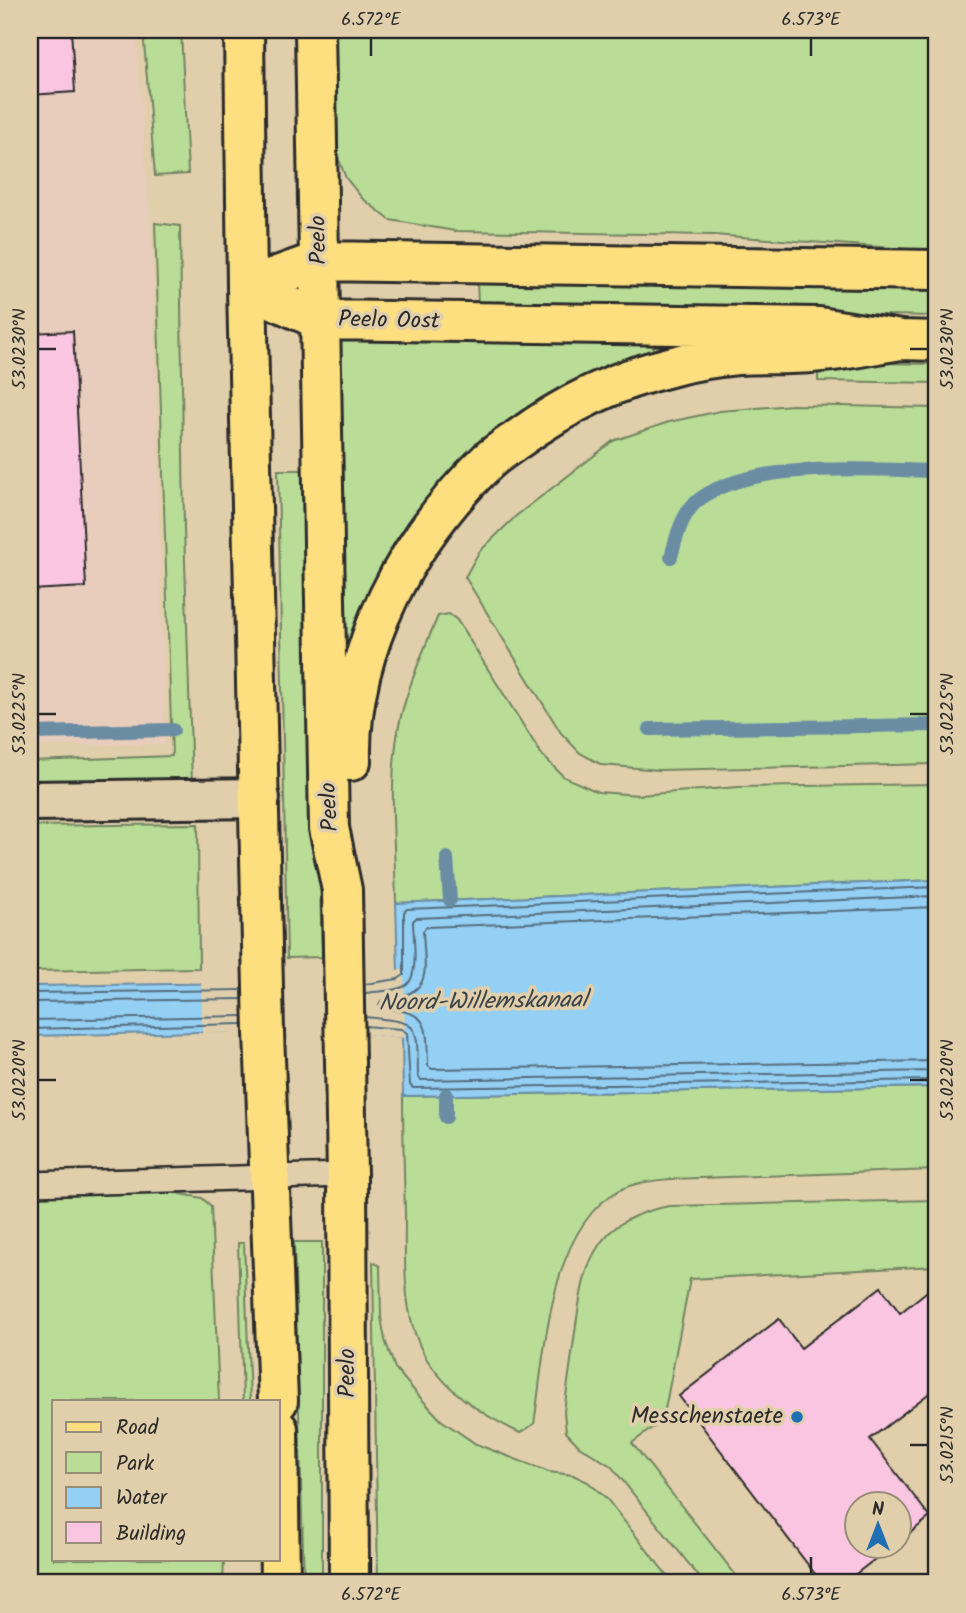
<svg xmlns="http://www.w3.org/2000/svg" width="966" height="1613" font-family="Kalam,sans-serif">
<rect width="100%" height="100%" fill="#e1cfac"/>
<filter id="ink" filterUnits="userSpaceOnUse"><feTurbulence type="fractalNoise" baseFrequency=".0143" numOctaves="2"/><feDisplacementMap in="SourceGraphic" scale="14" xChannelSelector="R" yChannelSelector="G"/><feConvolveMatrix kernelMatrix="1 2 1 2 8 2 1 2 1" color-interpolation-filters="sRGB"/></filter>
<g filter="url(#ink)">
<path fill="#e8ccbc" d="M30 30H136L152 251 165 744 30 746Z"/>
<path fill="#b9dd97" stroke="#728461" stroke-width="2" d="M143 30H181L188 174 155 176Z
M332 30H936V251L713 235 455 231 390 220 362 198 346 178 335 150Z
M155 223 180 226 184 529 192 785 30 786V761L172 756Z
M477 278 936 284V316L478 307Z
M333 333 654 340 655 344 652 351 598 370 545 397 492 435 348 655H345Z
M818 362 936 364V383L818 381Z
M792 405 936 408V764L659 770 602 765 580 753 561 733 465 577 479 552 516 516 613 441 669 422 720 411Z
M278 470H309L322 957 287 958Z
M449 614 457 620 542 755 564 777 598 792 639 795 738 787 936 784V880L396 903C395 842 387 776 401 716 410 681 424 648 438 616Z
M198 824 199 968 30 971V826Z
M936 1087V1170L670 1179C652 1181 634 1182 618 1191 549 1229 545 1354 534 1424L520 1433C486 1417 449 1393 428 1361 401 1319 405 1262 405 1214 404 1175 403 1135 403 1096Z
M171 1192 202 1198 211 1206 219 1401H54V1559H224L223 1583H200V1580L192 1579 191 1583H30V1196Z
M936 1200V1266L690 1279 663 1420 632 1443 742 1583H704L611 1466 579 1446 566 1432 564 1411C568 1383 572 1354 576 1325 585 1259 596 1220 669 1206Z
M294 1242H322V1583H304Z
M238 1243H244L250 1401H243Z
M373 1262 380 1266 381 1317 385 1340 395 1368 417 1394 441 1420 476 1444 549 1472 573 1475 588 1482 606 1498 673 1583H378Z"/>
<path fill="#94cff4" stroke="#6a8da4" stroke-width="2" d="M936 880V1087L403 1096 402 1037 332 1029 30 1036V986L327 982 398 972 396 903Z"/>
<path fill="#e1cfac" d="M404 969 405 1038 332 1031 202 1033 201 982 327 979Z"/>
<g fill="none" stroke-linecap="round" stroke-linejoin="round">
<path stroke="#556d7b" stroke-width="2" d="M936 907 426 927 423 931C425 976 434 993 381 1001L379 1005 382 1008C429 1013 427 1021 428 1066L432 1069 936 1061
M365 984 398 979 404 975V912L407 909 936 887
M30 993 242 990
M365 993C377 991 394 992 405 986 420 978 413 936 413 921L416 918 936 896
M30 1002 242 999
M365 1017C421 1023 417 1021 418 1076L421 1080 936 1071
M30 1020 243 1016
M365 1026 401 1029 407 1033 410 1085 413 1088 936 1080
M30 1029 243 1024"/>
<path stroke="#6a8da4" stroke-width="14" d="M671 557C676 539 681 516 695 503 743 459 873 470 936 471
M650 729 936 725
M30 733 173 730
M447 858 450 900
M446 1095V1117"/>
</g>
<path fill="#fac5e0" stroke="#2b2b2b" stroke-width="2" d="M30 30H71L75 92 30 95Z
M73 331 86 587 30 590V333Z
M936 1284V1388L870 1439 930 1517 900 1541V1504H858V1546H892L844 1583H822L679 1396 779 1319 801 1348 881 1287 900 1313Z"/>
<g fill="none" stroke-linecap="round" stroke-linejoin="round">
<g stroke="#2b2b2b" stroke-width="28">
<path id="service" d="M30 1184 347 1175"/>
</g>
<g stroke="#2b2b2b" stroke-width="44">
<path id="minor" d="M30 801 260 798"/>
</g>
<g stroke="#2b2b2b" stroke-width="44">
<path id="primary" d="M244 30 247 287 264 1032 278 1401
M315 30 329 828 342 890 347 1175 349 1583
M247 287 320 320 819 327 901 340 936 341
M247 287 319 261 936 270
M351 761C348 648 408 538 488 461 497 453 508 446 518 439 563 406 615 380 670 367 691 361 715 357 737 355 765 353 794 356 822 352 848 350 875 344 901 340
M278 1429 280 1583"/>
</g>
<use href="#service" stroke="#e1cfac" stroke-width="23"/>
<use href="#minor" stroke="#e1cfac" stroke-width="38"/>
<use href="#primary" stroke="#fddf80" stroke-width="38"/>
</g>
</g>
<path fill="none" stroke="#2b2b2b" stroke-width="2.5" d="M371 38V56M811 38V56M38 349H56M910 349H928M38 714H56M910 714H928M38 1080H56M910 1080H928M910 1445H928M371 1557V1574M811 1557V1574"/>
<circle fill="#1f6fb2" stroke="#e1cfac" stroke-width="2.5" cx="797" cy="1417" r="7"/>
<g text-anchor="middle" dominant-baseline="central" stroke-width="7" stroke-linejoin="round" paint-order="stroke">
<g font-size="23" fill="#2b2b2b" stroke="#e1cfac">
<text transform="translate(319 240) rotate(-91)">Peelo</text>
<text transform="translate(389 321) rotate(1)">Peelo Oost</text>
<text transform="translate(330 807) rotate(-93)">Peelo</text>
<text transform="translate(348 1373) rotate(-90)">Peelo</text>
</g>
<g font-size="23" fill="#2b2b2b" stroke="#e1cfac" text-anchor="end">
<text x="783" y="1417">Messchenstaete</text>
</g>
<g font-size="24" font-style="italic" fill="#3b4449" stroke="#e1cfac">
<text transform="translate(483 1002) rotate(-1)">Noord-Willemskanaal</text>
</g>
</g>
<rect width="966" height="1613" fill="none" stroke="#e1cfac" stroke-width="77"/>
<rect x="52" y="1400" width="228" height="161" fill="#e1cfac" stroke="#988d78" stroke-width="2"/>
<rect x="66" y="1422" width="35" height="10" fill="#fddf80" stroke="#988d78" stroke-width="2"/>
<text x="116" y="1434" font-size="21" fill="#2b2b2b">Road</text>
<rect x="66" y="1452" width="35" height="21" fill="#b9dd97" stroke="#988d78" stroke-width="2"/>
<text x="116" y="1470" font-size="21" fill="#2b2b2b">Park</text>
<rect x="66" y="1487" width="35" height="21" fill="#94cff4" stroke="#988d78" stroke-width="2"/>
<text x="116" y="1504" font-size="21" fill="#2b2b2b">Water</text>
<rect x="66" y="1522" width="35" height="21" fill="#fac5e0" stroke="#988d78" stroke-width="2"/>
<text x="116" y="1540" font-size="21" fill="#2b2b2b">Building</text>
<g transform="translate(878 1525)"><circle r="33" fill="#e1cfac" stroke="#988d78" stroke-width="2"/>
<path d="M0-5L12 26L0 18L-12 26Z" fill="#1f6fb2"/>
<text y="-10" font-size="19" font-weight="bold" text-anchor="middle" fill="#2b2b2b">N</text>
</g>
<rect x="38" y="38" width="890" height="1536" fill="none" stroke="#2b2b2b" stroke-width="2.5"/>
<g font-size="18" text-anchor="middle" fill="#2b2b2b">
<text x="371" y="25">6.572°E</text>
<text x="811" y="25">6.573°E</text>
<text transform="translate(19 349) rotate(-90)" y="6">53.0230°N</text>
<text transform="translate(947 349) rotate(-90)" y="6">53.0230°N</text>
<text transform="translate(19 714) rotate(-90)" y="6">53.0225°N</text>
<text transform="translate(947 714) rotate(-90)" y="6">53.0225°N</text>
<text transform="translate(19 1080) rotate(-90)" y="6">53.0220°N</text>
<text transform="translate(947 1080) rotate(-90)" y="6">53.0220°N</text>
<text transform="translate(947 1445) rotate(-90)" y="6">53.0215°N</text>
<text x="371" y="1600">6.572°E</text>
<text x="811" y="1600">6.573°E</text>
</g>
</svg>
